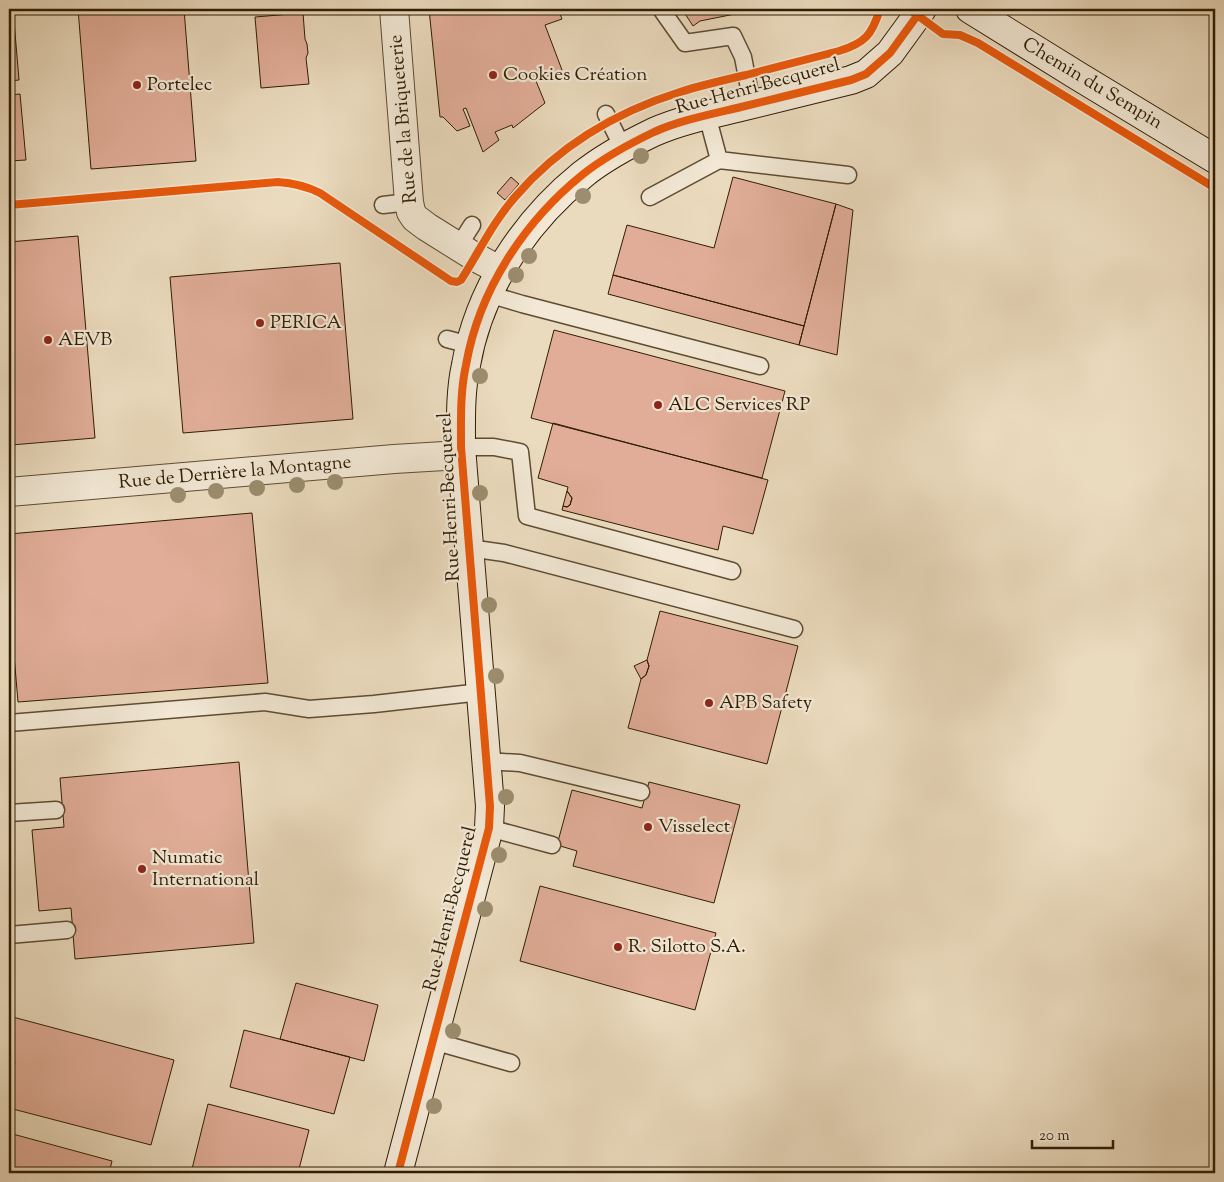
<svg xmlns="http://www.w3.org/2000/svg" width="1224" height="1182" font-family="'Sorts Mill Goudy',serif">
<rect width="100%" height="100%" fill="#ebdbbe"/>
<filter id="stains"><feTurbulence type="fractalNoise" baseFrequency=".004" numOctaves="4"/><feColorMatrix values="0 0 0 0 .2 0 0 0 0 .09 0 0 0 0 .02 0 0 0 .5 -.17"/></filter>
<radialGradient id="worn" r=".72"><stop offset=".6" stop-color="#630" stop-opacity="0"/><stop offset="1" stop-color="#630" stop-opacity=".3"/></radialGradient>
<path fill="#e1ad98" stroke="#2f1d04" d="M9 9H13L19 80 9 81Z
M78 9H184L196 161 91 169Z
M429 9H558L562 19 545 25 562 70 536 81 545 103 513 128 512 125 495 132 499 140 483 152 466 108 463 109 470 126 457 131 443 117H440Z
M682 9H737L740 13 700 21 693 26Z
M737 9H756L740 13Z
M303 13 305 39 307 44 308 53 306 58 309 84 261 88 255 17Z
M20 94 26 160 9 161V95Z
M511 177 519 184 505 200 497 193Z
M733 177 836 204 804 326 613 275 627 225 714 248Z
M836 204 853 210 837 355 799 345Z
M78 236 95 438 11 445 9 443V242Z
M340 263 353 419 183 433 170 277Z
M613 275 804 326 799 345 608 294Z
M554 330 785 391 762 478 531 418Z
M553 423 768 480 753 534 723 526 718 550 562 510 563 506 567 507 570 505 572 498 567 491 568 487 538 478Z
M567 491 572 498 570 505 567 507 563 506Z
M252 513 268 683 18 702 9 596V534Z
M9 609H10L12 625H9Z
M660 611 798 646 767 764 628 728 641 679 646 675 649 666 647 660Z
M647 660 649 666 646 675 641 679 634 666Z
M239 762 254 943 75 959 71 908 39 911 32 830 64 827 60 778Z
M649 782 740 805 714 903 573 866 577 851 557 845 572 790 642 808Z
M540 886 716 933 695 1010 520 961Z
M296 983 378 1005 364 1061 280 1039Z
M9 1016 174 1060 151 1145 9 1108V1084L15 1062 9 1061Z
M244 1030 350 1057 334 1114 230 1087Z
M208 1104 309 1130 298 1173H191Z
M9 1133 112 1161 109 1173H9Z"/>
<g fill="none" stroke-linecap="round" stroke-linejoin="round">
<g stroke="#5e4c32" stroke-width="19">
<path id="lane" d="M661 9 685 43 733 36 743 57 752 104
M606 114 623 148
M707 115 719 160
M650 197 719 160 848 175
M383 205 409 202
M458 247 472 225
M488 294 522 304 760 366
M447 339 470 345
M461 447H494L520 452 527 516 732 571
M469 548 504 553 794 629
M9 723 265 702 309 709 374 704 481 692
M486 761 520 763 641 792
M9 813 56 810
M489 828 552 845
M9 935 67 930
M433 1041 511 1063"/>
</g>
<g stroke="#5e4c32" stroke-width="30">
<path id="street" d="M394 9 409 202 411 212 415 218 427 227 475 257 501 271
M9 492 394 459 461 455"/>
</g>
<g stroke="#2f1d04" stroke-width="30">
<path id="secondary" d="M970 9 1078 76 1215 159
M398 1173 489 828 490 806 461 447C461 420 460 392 466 365 479 290 524 222 582 175 603 158 629 144 654 132 681 120 712 114 741 107 778 98 814 89 851 80L866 74 890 53 922 9"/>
</g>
<use href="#lane" stroke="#f2e8d5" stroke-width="16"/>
<use href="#street" stroke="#f2e8d5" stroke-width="28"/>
<use href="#secondary" stroke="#f2e8d5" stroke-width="28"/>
<g stroke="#f2e8d5" stroke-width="11">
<path id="cycleway" d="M909 9 943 34 960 35 978 43 1215 188
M9 205 278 182C293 183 306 186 320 193L451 281 457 282 461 280C479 252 493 222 515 197 559 146 616 112 680 92 702 85 724 80 746 75 777 67 808 59 839 51 865 43 872 35 880 9
M398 1173 489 828 490 806 461 447C461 420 460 392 466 365 479 290 524 222 582 175 603 158 629 144 654 132 681 120 712 114 741 107 778 98 814 89 851 80L866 74 890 53 922 9"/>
</g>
<use href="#cycleway" stroke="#e8590c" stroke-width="8"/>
</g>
<g fill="#9b8d6e">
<circle cx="641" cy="156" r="8"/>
<circle cx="583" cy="196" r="8"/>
<circle cx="529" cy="256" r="8"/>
<circle cx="516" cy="275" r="8"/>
<circle cx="480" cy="376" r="8"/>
<circle cx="335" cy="482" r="8"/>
<circle cx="297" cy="485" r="8"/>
<circle cx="257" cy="488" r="8"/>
<circle cx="216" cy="491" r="8"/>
<circle cx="480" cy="493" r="8"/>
<circle cx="178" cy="495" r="8"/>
<circle cx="489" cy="605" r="8"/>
<circle cx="496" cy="676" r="8"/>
<circle cx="506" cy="797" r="8"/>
<circle cx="499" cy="855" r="8"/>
<circle cx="485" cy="909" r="8"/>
<circle cx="453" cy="1031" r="8"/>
<circle cx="434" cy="1106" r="8"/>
</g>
<g fill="#8f2418" stroke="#f2e8d5" stroke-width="2">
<circle cx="493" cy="75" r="5"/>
<circle cx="137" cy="85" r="5"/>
<circle cx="260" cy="323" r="5"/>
<circle cx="48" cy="340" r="5"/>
<circle cx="658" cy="405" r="5"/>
<circle cx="709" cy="703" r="5"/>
<circle cx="648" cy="827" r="5"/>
<circle cx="142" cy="869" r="5"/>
<circle cx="618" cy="947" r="5"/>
</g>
<g text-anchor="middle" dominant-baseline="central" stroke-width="4.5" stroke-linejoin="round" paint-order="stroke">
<g font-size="19" fill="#2f1d04" stroke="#f2e8d5" text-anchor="start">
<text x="503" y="75">Cookies Création</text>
<text x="147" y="85">Portelec</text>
<text x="270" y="323">PERICA</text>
<text x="58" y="340">AEVB</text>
<text x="668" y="405">ALC Services RP</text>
<text x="719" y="703">APB Safety</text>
<text x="658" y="827">Visselect</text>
<text x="152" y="858">Numatic<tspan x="152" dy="22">International</tspan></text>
<text x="628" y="947">R. Silotto S.A.</text>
</g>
<g font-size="19" fill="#2f1d04" stroke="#f2e8d5">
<text transform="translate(1092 84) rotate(31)">Chemin du Sempin</text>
<text transform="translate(758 87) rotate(-15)">Rue Henri Becquerel</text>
<text transform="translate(404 119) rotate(-95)">Rue de la Briqueterie</text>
<text transform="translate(235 473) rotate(-5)">Rue de Derrière la Montagne</text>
<text transform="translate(450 497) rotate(-93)">Rue Henri Becquerel</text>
<text transform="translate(451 909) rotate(-76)">Rue Henri Becquerel</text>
</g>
</g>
<rect width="1224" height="1182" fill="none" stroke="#ebdbbe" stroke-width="30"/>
<rect x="10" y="10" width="1204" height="1162" fill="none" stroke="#2f1d04" stroke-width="2.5"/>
<rect x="15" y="15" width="1194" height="1152" fill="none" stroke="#2f1d04"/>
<path d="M1032 1140v8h81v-8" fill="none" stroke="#2f1d04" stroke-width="2.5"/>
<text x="1039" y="1140" font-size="15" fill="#2f1d04" stroke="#f2e8d5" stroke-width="4" paint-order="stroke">20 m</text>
<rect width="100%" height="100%" filter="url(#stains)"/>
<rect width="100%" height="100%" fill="url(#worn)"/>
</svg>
